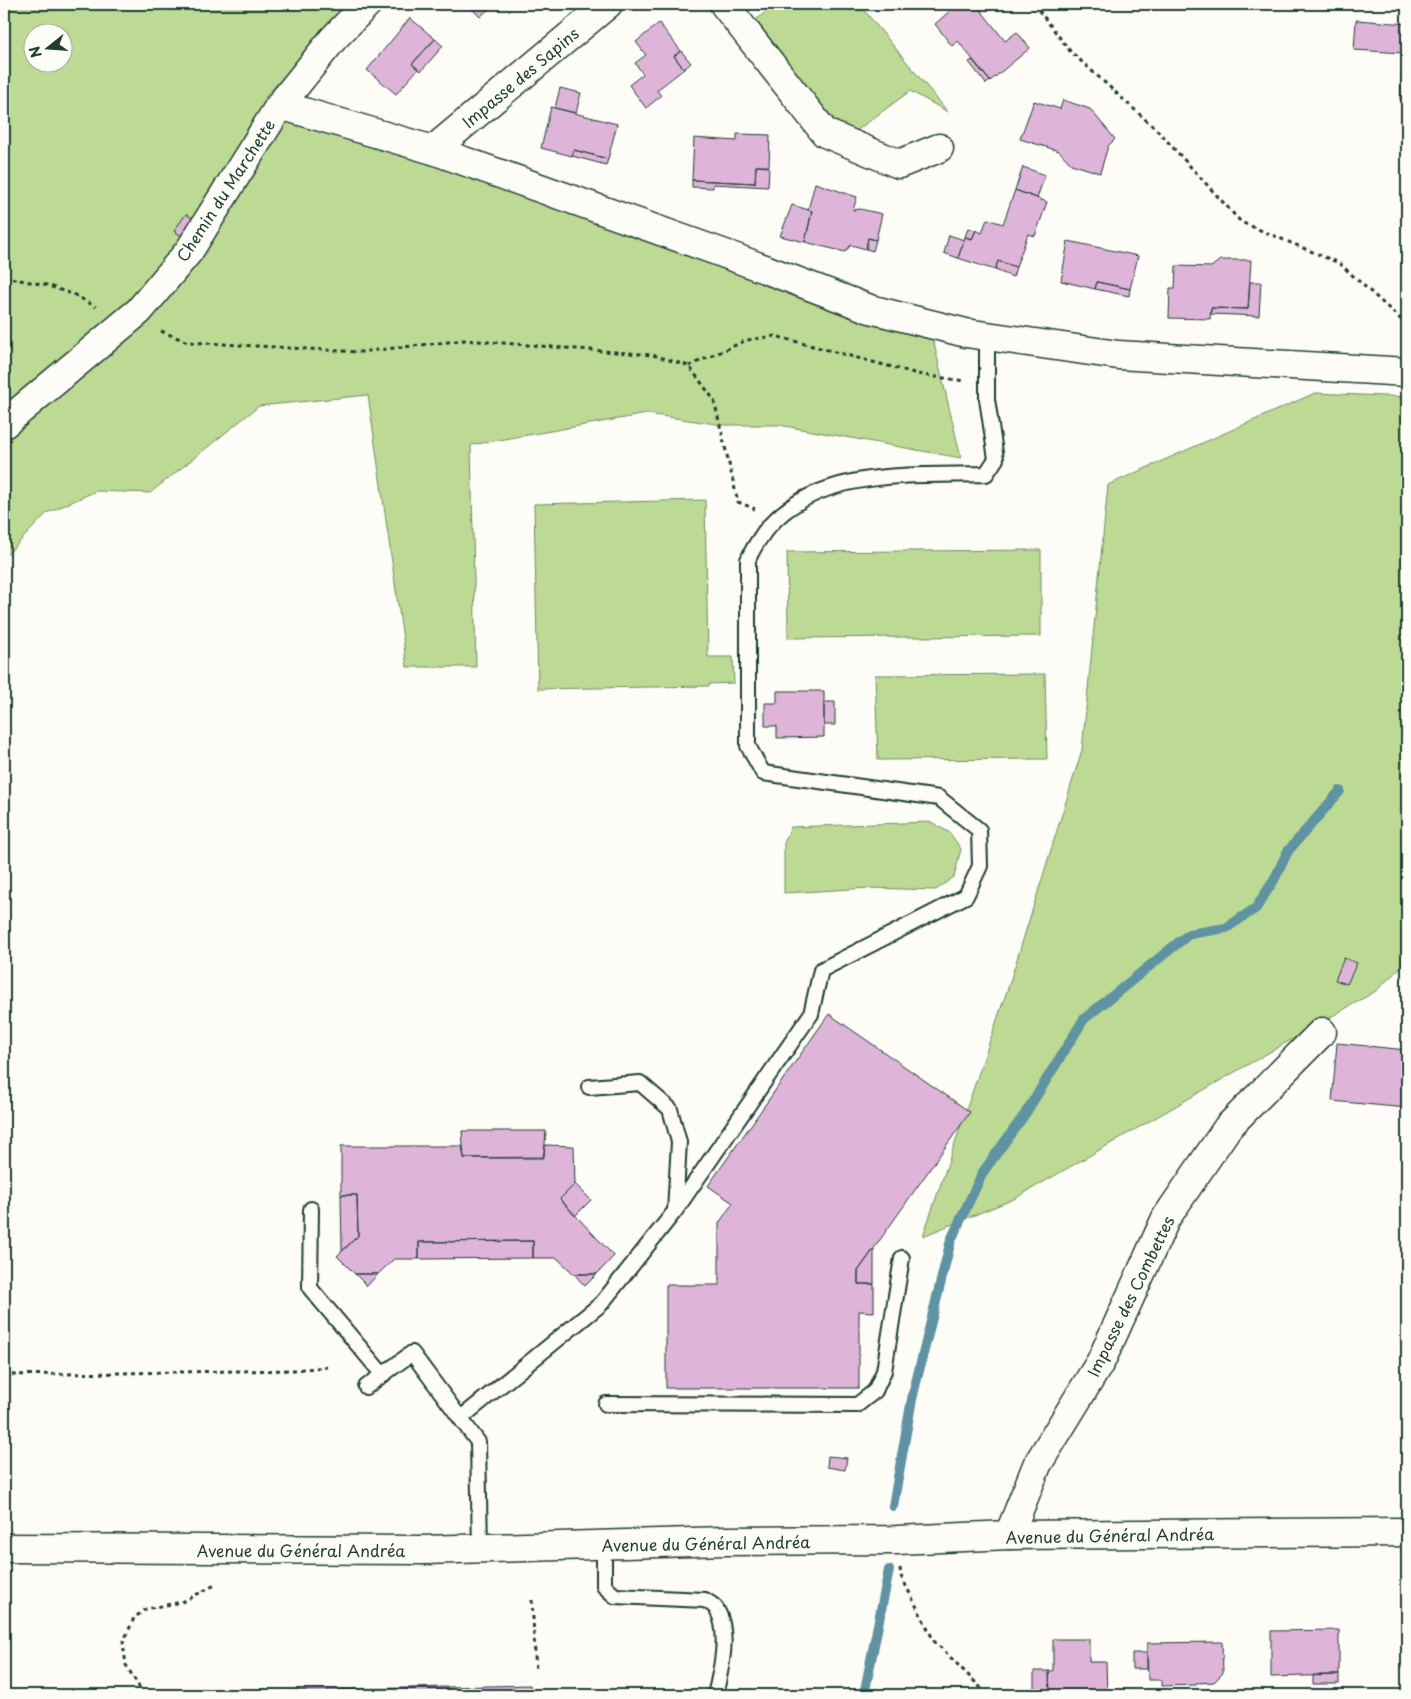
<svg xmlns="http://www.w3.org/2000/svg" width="1411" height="1699" font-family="'Playpen Sans',sans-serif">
<rect width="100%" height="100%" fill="#fdfcf7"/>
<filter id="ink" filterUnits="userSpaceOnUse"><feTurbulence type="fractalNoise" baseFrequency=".02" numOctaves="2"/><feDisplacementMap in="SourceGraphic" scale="10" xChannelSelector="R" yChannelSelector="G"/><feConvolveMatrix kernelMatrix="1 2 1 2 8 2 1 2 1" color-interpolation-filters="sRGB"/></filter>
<g filter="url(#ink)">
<path fill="#bcda93" stroke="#6e8c64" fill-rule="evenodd" d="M4 4H351L265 97 931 331 961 458 779 425H723L647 414 471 445 476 667H407L368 395 259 406 150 493 96 491 47 513 4 558ZM32 32H62V62H32Z
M776 4H859L948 112 910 91 852 134 830 115 753 22Z
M1315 393 1407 397V961L1376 991 1014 1199 923 1236 1009 985 1082 750 1108 485Z
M705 500 708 657H733L734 683 709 684V686L538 689 534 504Z
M1041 550V636L788 638 787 552Z
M1045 674 1047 759 878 760 875 675Z
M931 822 950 833 961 849 954 877 936 890 869 888 784 893V843L791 827Z"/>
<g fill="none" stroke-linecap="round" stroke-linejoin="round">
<path stroke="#5f92a2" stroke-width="10" d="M893 1506 912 1399 951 1240 983 1172 1025 1114 1084 1019 1189 934 1226 928 1256 908 1274 880 1288 851 1340 791
M864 1695 889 1570"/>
</g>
<path fill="#deb4d9" stroke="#1f3d34" d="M467 4H494L480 17Z
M946 4H976L1005 41 1017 32 1030 48 990 81 958 41 952 46 935 24 951 10Z
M1407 17V100H1400L1403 53 1354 50 1356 20 1407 24Z
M410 18 435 39 412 64 418 69 396 94 367 70Z
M659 23 681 51 674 56 684 69 657 90 661 96 646 108 629 85 643 74 635 63 646 55 636 42Z
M435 39 443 46 421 71 412 64Z
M681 51 691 63 684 69 674 56Z
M972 60 990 81 986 84 969 62Z
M560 88 581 93 576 113 555 108Z
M1063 100 1090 109 1115 139 1108 146 1100 173 1071 164 1059 151 1020 139 1034 101 1060 109Z
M551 107 617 124 608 159 574 150 572 156 541 148Z
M737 134 770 135 769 166H756L755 183 692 180 694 138 737 141Z
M574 150 608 159 606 165 572 156Z
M756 166 769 167 768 187 713 184V188L692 187V180L755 183Z
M1023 167 1045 175 1037 198 1015 190Z
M815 183 857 197 853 210 860 209 882 214 876 240 868 238 866 249 851 245 845 252 805 242 812 211 808 210Z
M1015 190 1047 202 1035 236 1028 234 1016 267 998 261 995 270 958 258 965 237 972 239 976 230 982 233 987 219 1003 224Z
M792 205 812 211 805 242 780 236Z
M186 214 195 220 182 236 174 231Z
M968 228 976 230 972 239 965 237Z
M949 235 964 240 958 258 944 253Z
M868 238 876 240 873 251 866 249Z
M1068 241 1138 256 1130 289 1097 282 1095 289 1061 281Z
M1220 260H1251L1248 309 1211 308 1210 319 1169 318 1170 288H1175L1176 266 1211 267Z
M998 261 1016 267 1013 277 995 270Z
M1097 282 1130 289 1129 296 1095 289Z
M1250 282H1261L1259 316 1211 314V308L1248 309Z
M777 691H824V737L777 738V726H765V703H777Z
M824 702H835V725H824Z
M1344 958 1357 963 1347 984 1335 980Z
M829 1014 970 1112 858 1271V1284H874V1312L859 1311V1388H666V1285H719V1223L733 1203 708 1186Z
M1337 1043 1407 1050V1108L1332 1101Z
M462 1131H546L544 1157 464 1158Z
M545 1145 574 1146 575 1184 560 1199 614 1256 597 1274H574L557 1258H533V1241L419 1242V1259H394L378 1274H355L337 1256 358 1236 357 1195H341V1146H462L464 1158H543Z
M575 1184 591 1200 575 1216 560 1199Z
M341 1195H357L358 1236 342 1251Z
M533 1241V1258L419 1259V1242Z
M874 1249V1284H858V1271Z
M355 1274H378L367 1286Z
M574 1274H597L585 1286Z
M828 1456 847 1458 845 1470 827 1467Z
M1339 1630V1675L1271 1677V1631Z
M1053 1639H1089V1662H1106L1107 1695H1050L1049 1671H1053Z
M1222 1642 1223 1673 1214 1682 1196 1683V1685L1162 1686V1680H1148L1147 1643Z
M1132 1653H1147V1669H1132Z
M1034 1671H1049L1050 1695H1034Z
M1313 1675H1339V1684H1313Z
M530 1685 531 1695H285V1691Z"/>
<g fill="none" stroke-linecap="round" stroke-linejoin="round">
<g stroke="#1f3d34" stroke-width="18">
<path id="lane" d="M589 1087 640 1083 670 1109 679 1142 675 1211
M311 1209 310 1288 383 1375
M366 1387 412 1353 478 1442 480 1549
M606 1404 857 1405 875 1391 884 1371 902 1258
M461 1418 601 1304 675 1211 811 1014 821 970 966 896 980 866 979 830 939 798 763 773 748 746V560C752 549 758 541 765 531 816 467 913 476 986 474L996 459 987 399V337
M604 1545V1586L615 1596 705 1600C709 1603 715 1605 717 1610 730 1632 721 1671 715 1695"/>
</g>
<g stroke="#1f3d34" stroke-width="31">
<path id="street" d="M724 4 825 133 899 164 939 148
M280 105 433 150 728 255 870 309 966 333 1118 355 1407 372
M433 150 608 4
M4 424 139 311 189 251 280 105 333 39 367 4
M1009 1535 1037 1465 1101 1361 1166 1218 1228 1127 1322 1032"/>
</g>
<g stroke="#1f3d34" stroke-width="31">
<path id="secondary" d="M4 1548 424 1550 725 1541 897 1540 1009 1535 1407 1532"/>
</g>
<path stroke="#1f3d34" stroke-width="3" stroke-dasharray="4 4" stroke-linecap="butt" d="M1034 4 1070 51 1157 130 1241 222 1339 263 1407 325
M4 277 46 285 75 295 96 307
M161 331 188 342 360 352 465 340 653 355 689 366 714 400 738 502 755 509
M689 366 747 340 775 336 922 375 965 381
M4 1375 294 1370 327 1367
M900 1568 901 1576 934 1641 981 1688 982 1695
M532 1600 536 1672
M144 1695 126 1665 123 1643 134 1618 146 1609 182 1602 215 1585"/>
<use href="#lane" stroke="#fdfcf7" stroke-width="14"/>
<use href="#street" stroke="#fdfcf7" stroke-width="28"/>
<use href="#secondary" stroke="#fdfcf7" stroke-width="28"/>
</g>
</g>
<g text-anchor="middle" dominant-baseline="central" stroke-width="4" stroke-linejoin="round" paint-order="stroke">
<g font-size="16" fill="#1f3d34" stroke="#fdfcf7">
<text transform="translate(520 77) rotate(-40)">Impasse des Sapins</text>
<text transform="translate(225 190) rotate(-57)">Chemin du Marchette</text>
<text transform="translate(1130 1296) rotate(-64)">Impasse des Combettes</text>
<text transform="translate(1110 1535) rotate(-1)">Avenue du Général Andréa</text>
<text transform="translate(706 1543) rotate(-1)">Avenue du Général Andréa</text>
<text x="301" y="1550">Avenue du Général Andréa</text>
</g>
</g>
<rect width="1411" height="1699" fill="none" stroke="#fdfcf7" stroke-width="20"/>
<rect x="10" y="10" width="1391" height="1679" fill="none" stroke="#1f3d34" stroke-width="2" filter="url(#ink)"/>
<g transform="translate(48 48) rotate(253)"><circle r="24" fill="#fdfcf7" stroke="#a4b0a9"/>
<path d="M0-4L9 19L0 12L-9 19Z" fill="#1f3d34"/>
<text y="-8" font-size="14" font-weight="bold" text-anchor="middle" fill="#1f3d34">N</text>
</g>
</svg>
